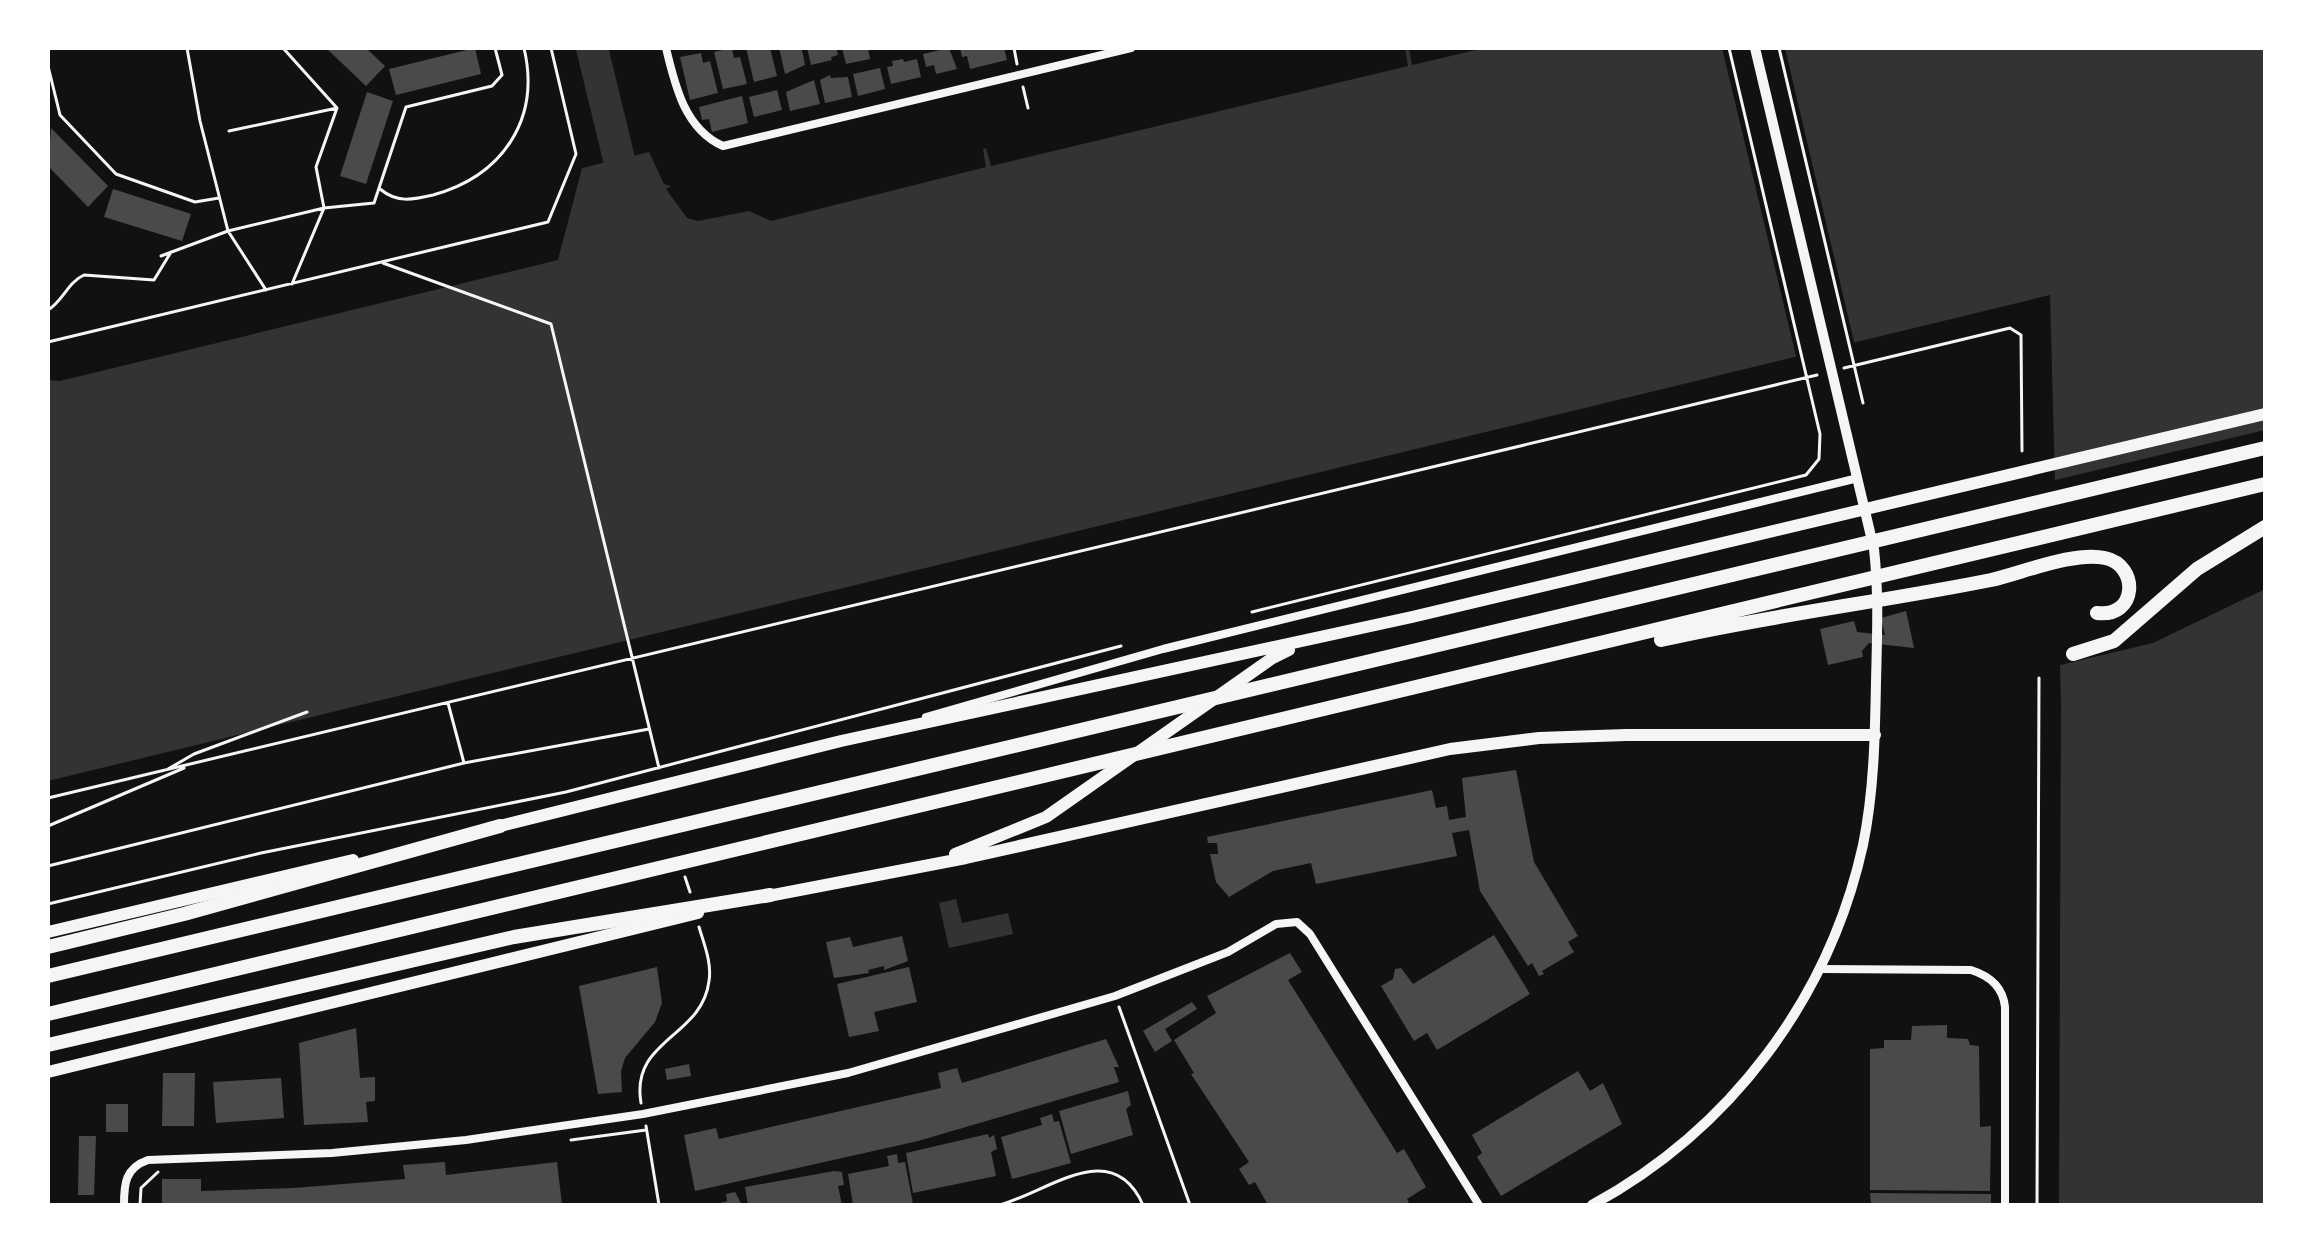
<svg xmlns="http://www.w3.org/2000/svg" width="2313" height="1253" font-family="'Titillium Web',sans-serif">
<rect width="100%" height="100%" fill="#111"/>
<path fill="#333" d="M1405 48H1409L1412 65 1485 48H2265V1205H2059L2061 703 2050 295 48 781V380L60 381 558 260 582 168 649 152 664 184 671 186 666 189 687 218 698 221 749 211 771 221 986 167 983 149 986 148 991 166 1408 66Z
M956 899 962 923 1008 913 1013 934 949 948 939 903Z"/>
<path fill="#111" d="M1722 48H1785L1855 346 1797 360Z
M2265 430V589L2153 643 2056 666 2051 481Z"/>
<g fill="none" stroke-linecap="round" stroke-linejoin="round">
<path stroke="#333" stroke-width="32" d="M592 48 619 159"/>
</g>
<path fill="#4a4a4a" d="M326 48H366L385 66 366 86Z
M475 48 481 74 396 95 389 69Z
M732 48 734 58 740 57 747 84 723 89 714 52Z
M746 48H770L777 76 754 82Z
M779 48 802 50 805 65 785 74Z
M807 48H836L838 55 831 57 832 60 811 65Z
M842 48H868L870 59 846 64Z
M949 48 957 69 936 74 934 65 926 67 923 54Z
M960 48H1004L1007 60 970 69 967 56 962 57Z
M701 53 703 63 710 61 718 93 690 100 680 57Z
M903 59 904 62 917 59 921 77 891 84 887 67 893 66 892 61Z
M880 68 885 89 858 96 853 74Z
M830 75 831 78 848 77 852 97 825 103 820 80Z
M814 80 820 104 790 111 786 92Z
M777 90 782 110 754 117 749 97Z
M367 92 393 101 366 184 340 176Z
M742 96 748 123 712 132 709 119 702 120 699 107Z
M51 128 108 186 88 207 48 166Z
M113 189 191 214 182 241 104 217Z
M1906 611 1914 648 1869 643 1862 651 1863 657 1828 665 1820 629 1854 621 1857 632 1885 635 1881 618Z
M1516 770 1534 862 1578 936 1568 942 1574 952 1542 971 1544 974 1539 976 1532 963 1528 966 1480 891 1469 830 1452 833 1457 856 1316 884 1311 863 1273 871 1229 897 1216 882 1210 854H1218L1217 843H1208L1207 837 1432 790 1436 808 1447 806 1449 820 1466 817 1462 778Z
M1494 935 1530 994 1437 1050 1427 1033 1414 1041 1381 986 1393 979 1395 969 1401 968 1413 984Z
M902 936 908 961 884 970V966L868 970 869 973 834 978 826 942 850 937 853 947Z
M1290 953 1302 972 1288 980 1397 1153 1404 1149 1426 1187 1407 1199 1409 1202 1405 1205H1268L1255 1182 1249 1185 1239 1169 1249 1162 1191 1074 1194 1073 1174 1040 1216 1013 1207 996Z
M657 967 662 1003 655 1022 625 1058 621 1071 622 1092 598 1094 579 986Z
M909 967 917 1002 874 1012 879 1031 849 1037 837 984Z
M1192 1002 1197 1009 1165 1029 1172 1041 1155 1052 1143 1031Z
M1947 1025V1038L1968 1039 1970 1045 1979 1046 1980 1127 1991 1126 1990 1191 1870 1190V1049L1884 1048V1040H1911L1912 1026Z
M356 1028 360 1078 375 1077V1101L366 1102 368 1122 304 1125 299 1043Z
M1106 1039 1119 1067H1114L1119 1082 918 1141 695 1191 684 1135 716 1128 719 1139 941 1088 938 1073 957 1068 962 1083Z
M689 1064 691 1076 667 1080 665 1069Z
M1578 1071 1590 1091 1603 1083 1622 1124 1501 1196 1477 1157 1482 1153 1472 1135Z
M163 1073H195L194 1126H162Z
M281 1078 284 1118 216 1123 213 1082Z
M1128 1091 1131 1105 1126 1109 1133 1135 1071 1154 1059 1111Z
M106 1104H128V1132H106Z
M1052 1114 1054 1122 1059 1121 1071 1163 1012 1179 1001 1137 1042 1125 1040 1118Z
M988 1134 989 1138 994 1135 997 1149 991 1152 996 1176 913 1193 906 1153Z
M79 1136H96L94 1195H78Z
M897 1154 898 1163 905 1162 913 1204 853 1205 848 1174 889 1166 887 1156Z
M445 1162 446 1175 557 1162 562 1205H162V1179H201V1191L294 1188 405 1179 403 1165Z
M834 1171 842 1172 844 1185 838 1186 842 1205H748L745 1187Z
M735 1192 742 1205H714L727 1201 726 1194Z
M1870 1193 1991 1194V1205H1871Z"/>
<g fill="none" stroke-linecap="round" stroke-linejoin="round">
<path stroke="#f5f5f5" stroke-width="3" d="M389 48H403
M1014 48 1017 64
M1779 48 1863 403
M48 49 54 48
M48 66 60 115 116 174 195 202 219 198
M1023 87 1028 108
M229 131 337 108
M380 189C397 203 412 200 433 195 502 176 541 120 524 48
M161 256 228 231 200 121 187 48
M383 263 551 324 659 768
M292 284 324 208 374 203 406 107 492 86 502 75 495 48
M266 290 228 231 324 208 316 167 337 108 283 48
M48 310C63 301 68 282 84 275L154 280 171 252
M48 342 548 222 576 154 551 48
M1844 368 2010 328 2021 335 2022 451
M1252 612 1806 475 1819 459 1820 434 1729 48
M448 703 464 763
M168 769 194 754 307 712
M48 798 1817 375
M48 826 184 768
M48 866 464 763 649 729
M685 877 690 892
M48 904 261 853 566 792 1121 646
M1119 1007 1190 1205
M641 1103C630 1039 702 1038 709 981 712 963 704 944 699 927
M646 1126 659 1205
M571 1140 646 1130
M140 1205 141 1188 158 1172
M999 1205C1047 1193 1112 1135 1143 1205
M2037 1205 2039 678"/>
<path stroke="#f5f5f5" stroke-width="8" d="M666 48C675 86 685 129 723 146L1131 48
M926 717 1163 649 1858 478
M1821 969 1971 970C1990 976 2003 987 2005 1007V1205
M124 1205C124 1184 125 1168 148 1160L332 1153 466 1140 643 1114 848 1073 1115 996 1228 952 1276 924 1297 922 1310 934 1479 1205"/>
<path stroke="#f5f5f5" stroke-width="10" d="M1592 1205C1730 1130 1829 999 1863 845 1874 792 1875 736 1876 682 1877 638 1879 594 1874 549L1755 48"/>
<path stroke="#f5f5f5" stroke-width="12" d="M492 828 841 741 1412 617 2265 414
M955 854 1046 817 1271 659 1289 650
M763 897 966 858 1450 749 1539 738 1626 735H1875
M48 932 353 860
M48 1072 698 913"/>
<path stroke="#f5f5f5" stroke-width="14" d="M1661 640C1770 615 1882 602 1991 580 2022 573 2075 551 2105 558 2139 565 2138 618 2097 613
M2073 654 2114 641 2197 569 2265 527
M48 947 184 914 500 826
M48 976 2265 448
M48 1014 2265 484
M48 1045 514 937 770 895"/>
</g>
<rect width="2313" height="1253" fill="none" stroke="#ffffff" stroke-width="100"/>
</svg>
